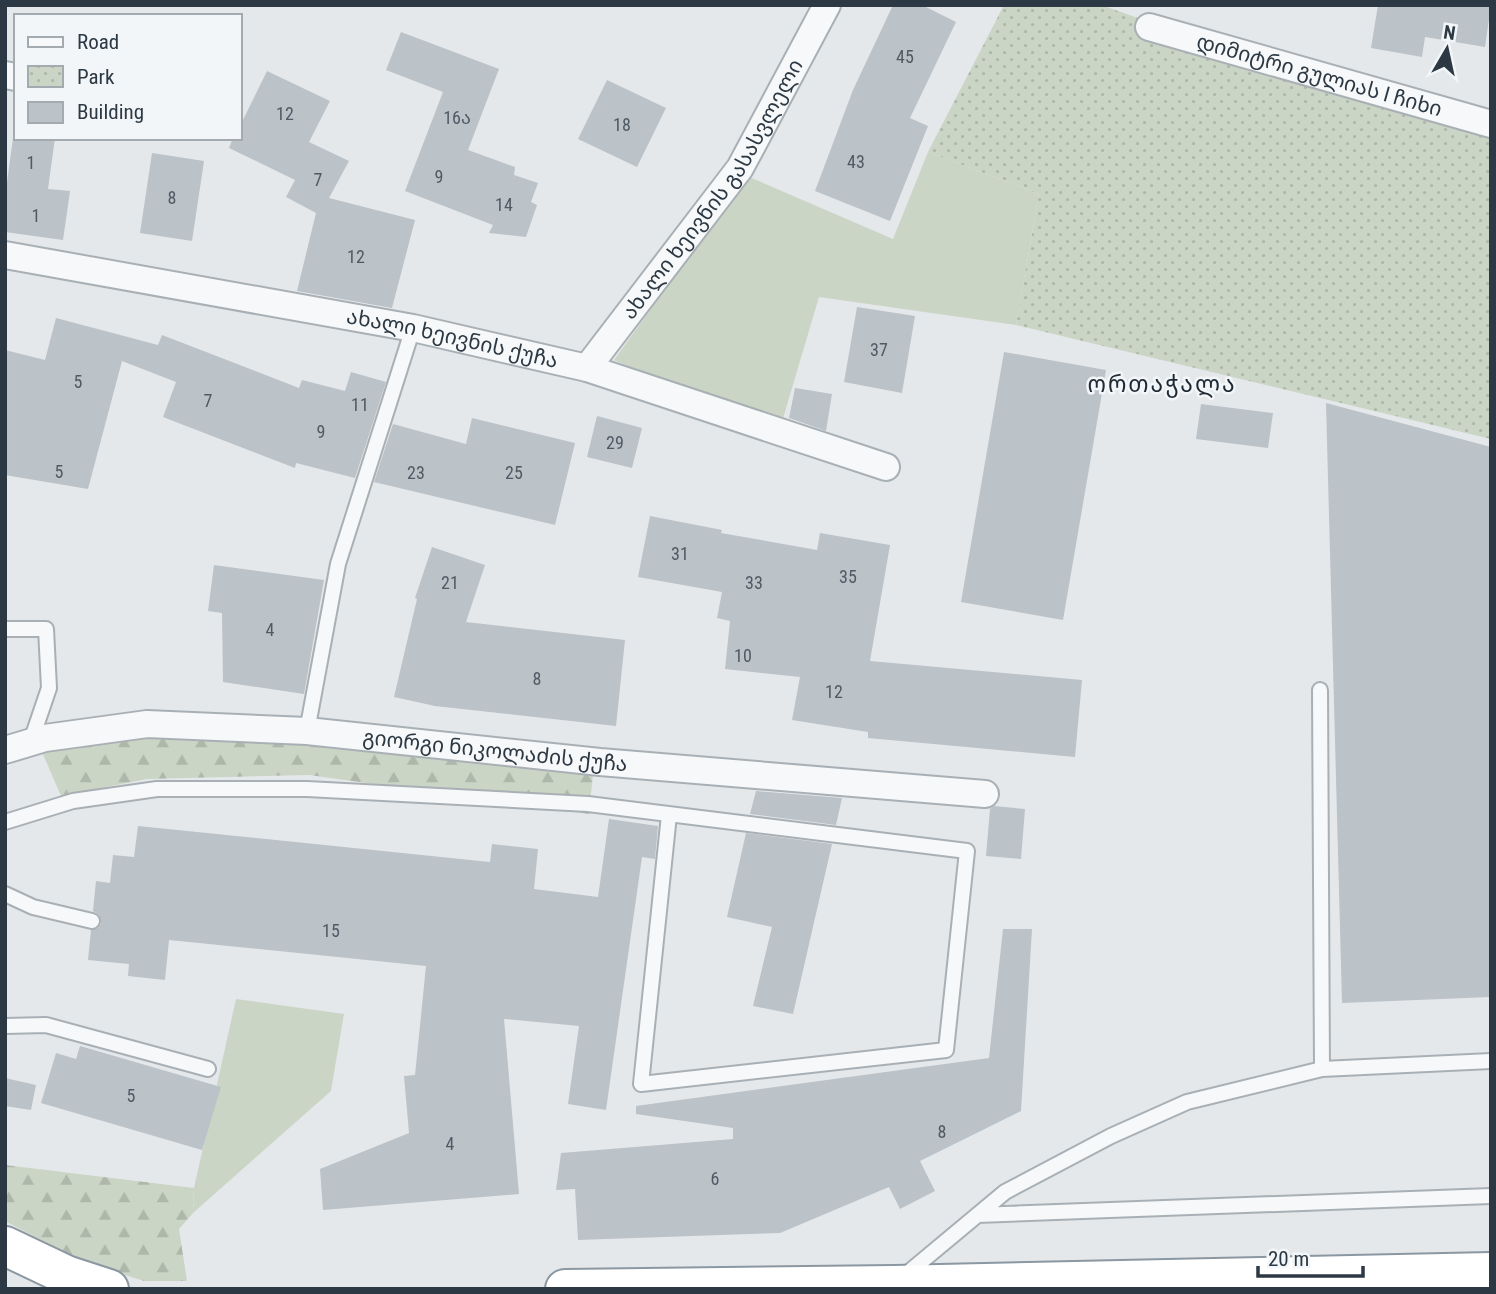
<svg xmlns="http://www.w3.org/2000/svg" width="1496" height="1294" font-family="'Roboto Condensed','Noto Sans Georgian',sans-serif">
<defs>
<pattern id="forest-firs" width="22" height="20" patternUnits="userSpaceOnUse" patternTransform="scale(1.75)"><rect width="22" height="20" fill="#cbd5c5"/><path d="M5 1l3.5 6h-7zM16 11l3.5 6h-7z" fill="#aeb8aa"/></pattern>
<pattern id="park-dots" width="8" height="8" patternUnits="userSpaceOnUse" patternTransform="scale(1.75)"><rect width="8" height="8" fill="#cbd5c5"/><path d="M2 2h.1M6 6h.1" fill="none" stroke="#aeb8aa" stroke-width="1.8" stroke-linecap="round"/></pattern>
</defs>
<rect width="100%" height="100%" fill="#e4e8eb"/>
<path fill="#cbd5c5" d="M928 152 1039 194 1016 325 819 297 782 422 714 402 614 360 747 176 893 239Z
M236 999 344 1014 331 1091 193 1213 194 1188Z"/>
<path fill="url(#forest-firs)" d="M146 731 307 737 593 774 589 814 309 775 147 779 61 796 39 745Z
M5 1165 194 1188 193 1213 179 1229 187 1281H144L78 1260 5 1221Z"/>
<path fill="url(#park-dots)" d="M1004 5H1101L1419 117 1491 137V439L1016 325 1039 194 928 152Z"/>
<path fill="#bbc2c8" d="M893 5H922L956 22 910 118 928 126 890 221 815 191 853 90Z
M1378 5H1491L1485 47 1425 37 1422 57 1371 48Z
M401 32 499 69 468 150 515 167 514 175 538 183 531 202 537 205 526 237 489 233 493 225 405 191 443 92 386 70Z
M267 71 330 101 309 142 349 161 329 198 415 220 392 308 297 291 316 213 286 197 295 180 229 148 233 138H240V126Z
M607 80 666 108 637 167 578 139Z
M13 138H55L48 189 70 191 63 240 5 232V197Z
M152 153 204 161 192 241 140 233Z
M857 307 915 316 902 393 844 382Z
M56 318 158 345 162 335 299 388 302 380 345 391 351 372 386 382 355 478 296 463 295 468 163 417 176 382 122 361 88 489 5 475V350L45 360Z
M1004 352 1106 370 1063 620 961 602Z
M795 388 832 394 826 431 789 418Z
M1326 403 1491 447V997L1342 1003Z
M1201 404 1273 413 1268 448 1196 439Z
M597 416 642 428 632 468 587 457Z
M472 418 575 443 555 525 374 482 393 424 466 444Z
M650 516 722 530 721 533 817 550 820 533 890 545 870 661 1082 680 1075 757 868 738V732L792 720 800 677 725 669 730 621 717 618 722 592 638 577Z
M432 547 485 565 466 622 625 640 616 726 435 706 394 697 417 599 415 598Z
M214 565 324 580 304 694 223 682 222 613 208 611Z
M756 791 842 798 836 825 750 814Z
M994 806 1025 809 1021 859 986 856 990 809Z
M609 819 658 826 655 859 642 857 606 1110 568 1104 579 1026 504 1019 519 1194 323 1210 320 1169 409 1133 404 1076 415 1075 426 966 169 940 165 980 128 976 129 964 88 960 91 930 98 928 101 923 99 915 93 911 96 881 110 883 113 855 134 857 138 826 490 862 492 844 538 849 534 889 598 897Z
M746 833 832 844 793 1014 753 1006 772 927 727 917Z
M1003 929H1032L1021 1111 920 1161 935 1191 900 1209 889 1187 780 1233 578 1240 575 1189 556 1190 561 1153 733 1139V1128L636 1114V1106L989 1058Z
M80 1046 221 1087 202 1150 41 1103 56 1053 76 1059Z
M5 1078 36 1085 31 1110 5 1106Z"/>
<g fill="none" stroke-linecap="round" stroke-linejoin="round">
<g stroke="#a9b0b5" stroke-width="18">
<path id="service" d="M5 629H46L49 688 31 741
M1320 690 1322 1069
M307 731 338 564 413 328
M5 822 73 801 157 789H307L588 804 967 851 946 1050 641 1084 669 815
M5 894 33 907 92 921
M5 1026 46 1025 208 1069
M977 1215 1491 1196
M903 1277 1005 1192 1111 1136 1187 1102 1322 1069 1491 1061"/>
</g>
<g stroke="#a9b0b5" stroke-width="30">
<g id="minor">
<path id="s1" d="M1149 27 1491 124"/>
<path d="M5 75 16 77"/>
<path id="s2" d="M5 255 413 328 587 368 886 467"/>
<path id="s3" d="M587 368 740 168 827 5"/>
<path id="s4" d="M5 750 45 738 147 724 307 731 600 762 985 794"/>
</g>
</g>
<g stroke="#8b97a1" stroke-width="42">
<path id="trunk" d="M5 1246 66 1275 109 1289
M565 1289 894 1285 1491 1272"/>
</g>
<use href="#service" stroke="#f6f8f9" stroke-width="14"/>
<use href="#minor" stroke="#f6f8f9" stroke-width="26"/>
<use href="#trunk" stroke="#fff" stroke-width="38"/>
</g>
<g text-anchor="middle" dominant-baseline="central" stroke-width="5" stroke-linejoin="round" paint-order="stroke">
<g font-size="18" fill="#505a64">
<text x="905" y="56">45</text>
<text x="285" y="113">12</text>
<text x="457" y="117">16ა</text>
<text x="622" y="124">18</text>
<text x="856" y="161">43</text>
<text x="31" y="162">1</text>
<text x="439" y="176">9</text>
<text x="318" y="179">7</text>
<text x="172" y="197">8</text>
<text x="504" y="204">14</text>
<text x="36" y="215">1</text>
<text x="356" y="256">12</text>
<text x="879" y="349">37</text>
<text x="78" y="381">5</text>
<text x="208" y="400">7</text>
<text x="360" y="404">11</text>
<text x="321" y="431">9</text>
<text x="615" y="442">29</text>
<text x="59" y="471">5</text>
<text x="416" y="472">23</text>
<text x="514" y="472">25</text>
<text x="680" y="553">31</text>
<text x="848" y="576">35</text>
<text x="450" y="582">21</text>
<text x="754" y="582">33</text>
<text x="270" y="629">4</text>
<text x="743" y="655">10</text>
<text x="537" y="678">8</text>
<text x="834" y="691">12</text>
<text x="331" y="930">15</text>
<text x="131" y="1095">5</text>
<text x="942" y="1131">8</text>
<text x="450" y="1143">4</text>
<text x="715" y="1178">6</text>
</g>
<g font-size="21" fill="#2c3843" stroke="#f3f6f8">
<text stroke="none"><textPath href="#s1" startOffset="177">დიმიტრი გულიას I ჩიხი</textPath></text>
<text stroke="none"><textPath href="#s3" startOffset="219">ახალი ხეივნის გასასვლელი</textPath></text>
<text stroke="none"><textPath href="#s2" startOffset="455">ახალი ხეივნის ქუჩა</textPath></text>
<text stroke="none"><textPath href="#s4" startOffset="494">გიორგი ნიკოლაძის ქუჩა</textPath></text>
</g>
<g font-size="23" letter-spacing="2" fill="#1e2934" stroke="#f3f6f8">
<text x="1162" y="384">ორთაჭალა</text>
</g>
</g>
<rect width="1496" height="1294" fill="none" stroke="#2c3843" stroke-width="14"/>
<rect x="14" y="14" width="228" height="126" fill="#f3f6f8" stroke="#a3aab0" stroke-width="2"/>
<rect x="28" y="37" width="35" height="10" fill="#f6f8f9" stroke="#a3aab0" stroke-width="2"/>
<text x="77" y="49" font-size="21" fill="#2c3843">Road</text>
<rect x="28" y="66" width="35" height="21" fill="url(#park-dots)" stroke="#a3aab0" stroke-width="2"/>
<text x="77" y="84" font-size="21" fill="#2c3843">Park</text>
<rect x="28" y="102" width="35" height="21" fill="#bbc2c8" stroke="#a3aab0" stroke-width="2"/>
<text x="77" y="119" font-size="21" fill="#2c3843">Building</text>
<g transform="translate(1447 49) rotate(9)" stroke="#f3f6f8" stroke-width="5" paint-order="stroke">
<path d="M0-5L12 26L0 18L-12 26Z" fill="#2c3843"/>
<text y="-10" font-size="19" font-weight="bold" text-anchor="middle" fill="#2c3843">N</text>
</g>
<path d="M1258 1266v10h105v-10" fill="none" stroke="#2c3843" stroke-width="3.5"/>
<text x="1268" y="1266" font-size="21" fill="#2c3843" stroke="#f3f6f8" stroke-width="5" paint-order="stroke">20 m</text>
</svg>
